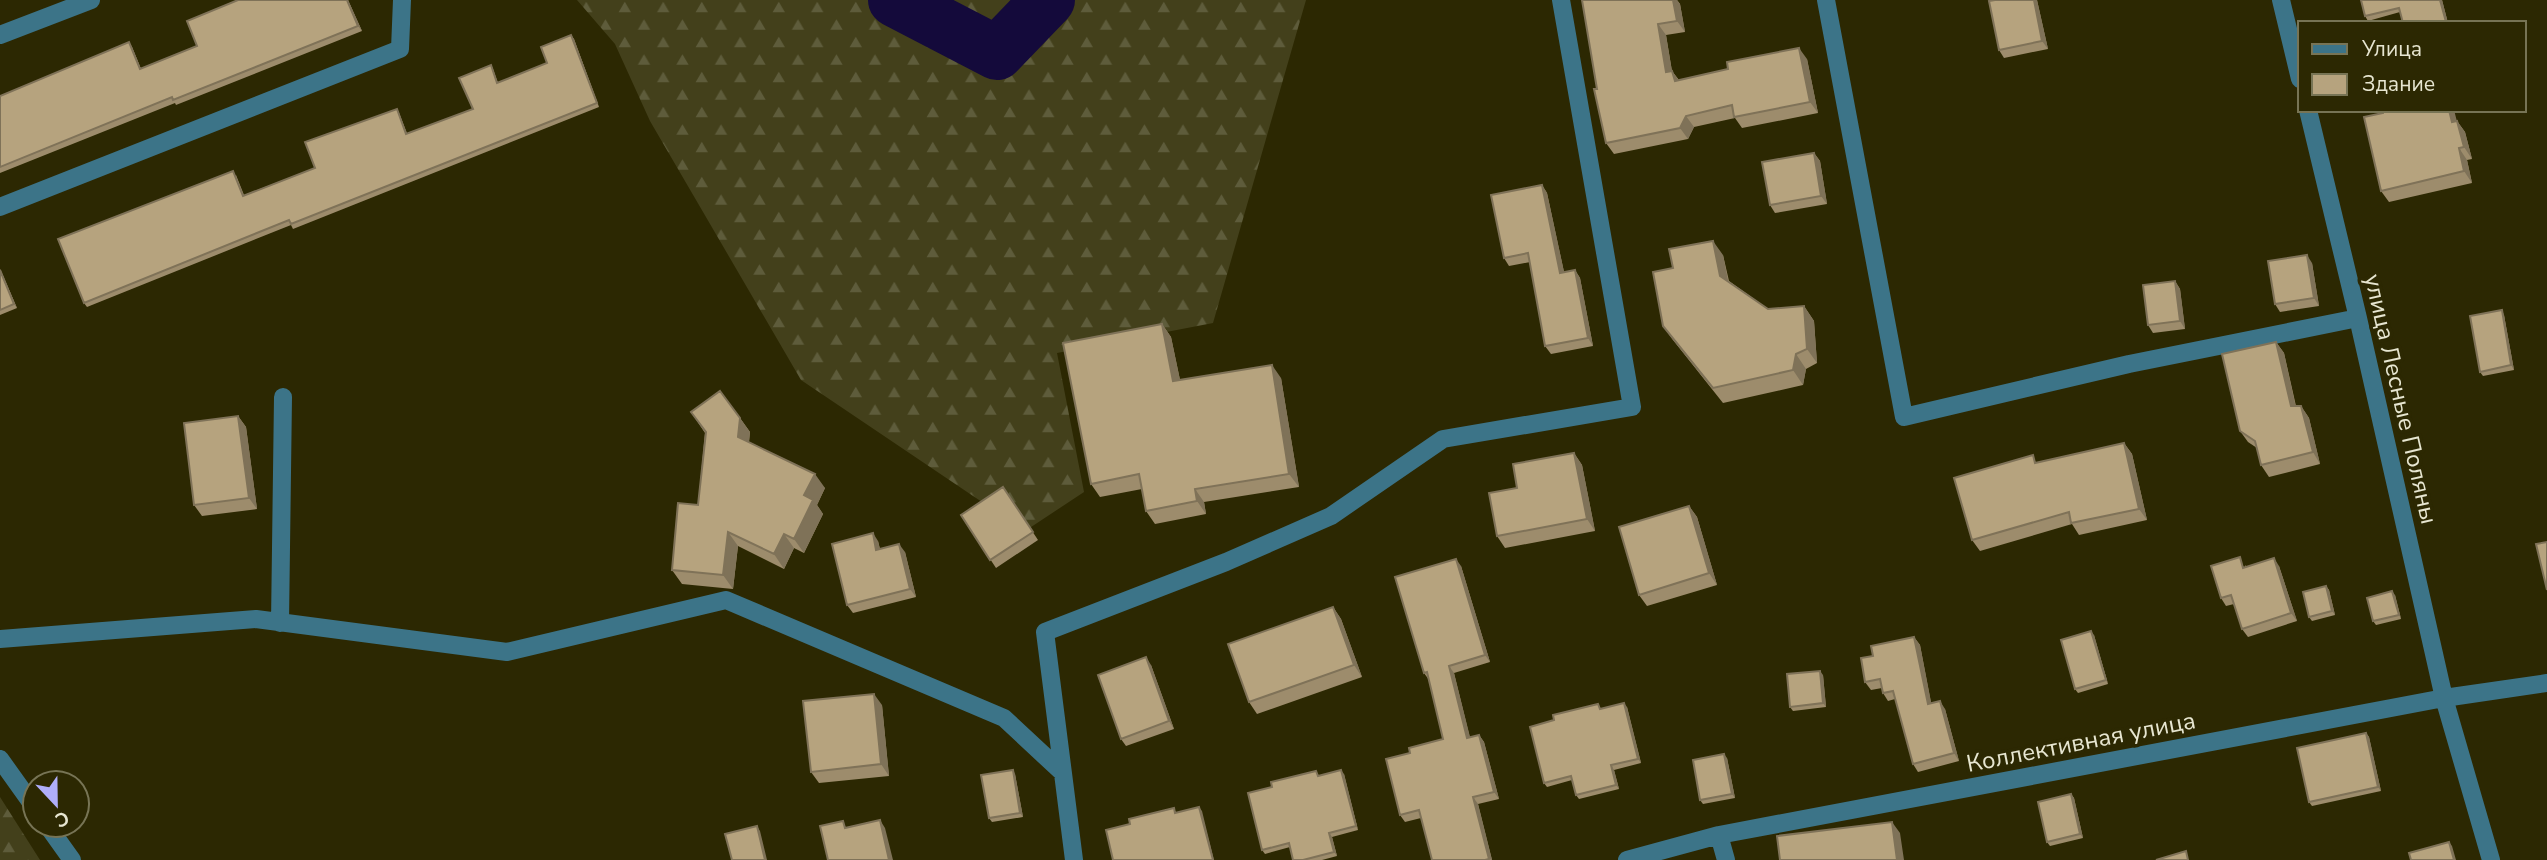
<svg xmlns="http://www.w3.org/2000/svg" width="2547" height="860" font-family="'Nunito Sans',sans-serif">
<defs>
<pattern id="forest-firs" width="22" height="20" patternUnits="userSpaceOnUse" patternTransform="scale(1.75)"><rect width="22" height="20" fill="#43401b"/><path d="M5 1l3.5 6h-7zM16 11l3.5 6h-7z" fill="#5e5c3b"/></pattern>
</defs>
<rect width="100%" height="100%" fill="#2c2802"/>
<path fill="url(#forest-firs)" d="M577 0H1306L1213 323 1057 353 1084 492 1025 531 801 380 650 121 615 44Z
M0 797 40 860H0Z"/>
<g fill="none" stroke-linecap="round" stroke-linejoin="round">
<path stroke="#140a3b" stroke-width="54" d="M895 0 997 53 1048 0"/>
<path stroke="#3c7488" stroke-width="18" d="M1826 0 1904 417 2129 364 2358 318
M2281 0 2300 79
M0 35 91 0
M2308 110 2358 318 2444 698 2491 860
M0 207 400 49 402 0
M280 623 283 397
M0 639 256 619 507 652 726 600 1004 718 1063 773
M0 759 35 808
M47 825 72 860
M1719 835 1726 860
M1074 860 1045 632 1226 562 1331 516 1443 439 1632 407 1561 0
M1627 860 1719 835 2444 698 2547 683"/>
</g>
<path fill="#9d8c6c" d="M348 0 362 31 176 105 175 103 0 173V96L129 42 132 47 141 69Z
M1582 0H1677L1680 4 1685 32 1666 35 1672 71 1679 80 1807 59 1818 113 1742 128 1735 118 1694 127 1688 139 1614 154 1606 143Z
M2037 0 2048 49 2004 58 1999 50Z
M2361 0H2442L2448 23H2403L2400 12 2368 21 2365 16Z
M571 35 574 39 599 107 293 229 291 225 87 307 84 303 236 175 244 195 315 168 397 109 399 113 407 134 473 109 491 65 493 69 498 83 547 63Z
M2457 121 2465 132 2472 159 2467 160 2472 183 2389 202 2381 191Z
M1814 153 1820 161 1827 204 1775 213 1770 205Z
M1542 185 1547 193 1564 272 1575 270 1580 278 1593 346 1551 354 1545 346 1530 262 1509 266 1504 258Z
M1723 255 1729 281 1768 309 1804 306 1814 321 1817 363 1806 369 1803 385 1723 403 1673 340 1663 326 1673 268Z
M2312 263 2319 306 2280 312 2275 304Z
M0 269 17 308 0 315Z
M2175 281 2180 289 2185 329 2153 333 2148 325Z
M2504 315 2514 370 2483 376 2480 372Z
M1162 324 1171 337 1180 380 1281 378 1299 487 1204 502 1206 514 1155 524 1146 511 1142 489 1100 497 1091 484Z
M2276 342 2284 353 2296 406H2301L2309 418 2320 464 2269 477 2261 465 2257 448 2248 442 2240 431Z
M691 412 740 418 750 432 749 442 825 488 817 505 823 514 804 553 794 548 784 569 738 546 733 589 682 584 672 570 698 505 705 433Z
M238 416 246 427 257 509 202 516 194 505Z
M2124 443 2132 454 2147 520 2079 535 2072 524 1980 551 1972 540 2038 462Z
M1574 453 1582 465 1595 531 1505 548 1497 536 1517 488Z
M1003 487 1038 540 996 568 961 515Z
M1689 506 1697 517 1717 585 1647 606 1639 595Z
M878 541 880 549 905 552 916 597 853 613 847 605Z
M2246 565V567L2279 566 2297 621 2248 637 2242 629 2234 604 2226 606 2221 598Z
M1461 566 1490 662 1454 673 1470 738 1479 735 1484 742 1499 799 1478 804 1492 860H1432L1421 818 1405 822 1400 815 1410 753 1443 739 1429 680 1424 673Z
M2326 586 2329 590 2335 615 2312 621 2309 617Z
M2395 595 2401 619 2376 625 2373 621Z
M1333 607 1341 619 1362 677 1257 714 1249 702Z
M2094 635 2108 684 2078 693 2075 689Z
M1914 637 1920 645 1931 703 1945 709 1959 761 1918 772 1913 764 1895 699 1888 701 1883 693 1882 688 1871 690 1865 682 1873 656Z
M1151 665 1174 729 1126 746 1121 739Z
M1823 675 1826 707 1793 711 1790 707Z
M882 705 889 776 819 783 811 772Z
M1627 707 1641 763 1614 770 1619 789 1579 799 1576 795 1572 780 1547 787 1544 783 1601 709Z
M2366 733 2369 737 2381 791 2312 806 2309 802Z
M1727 758 1735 798 1703 804 1700 800Z
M1015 774 1023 817 992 822 989 818Z
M1344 774 1358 830 1332 837 1337 856 1322 860H1293L1290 847 1265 854 1262 850 1319 776Z
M2071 794 2074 798 2083 838 2050 846 2047 842Z"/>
<path fill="#7f7258" d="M347 0H348L362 31 358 26Z
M1673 0H1677L1680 4 1685 32 1677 21Z
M2034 0H2037L2048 49 2042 41Z
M2440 0H2442L2448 23 2446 22Z
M1658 24 1666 35 1674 84 1666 72Z
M571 35 574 39 599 107 597 103Z
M129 42 132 47 143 74 140 69Z
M1799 48 1807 59 1818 113 1810 102Z
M1672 71 1680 82 1675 81Z
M397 109 399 113 409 138 406 134Z
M2449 110H2454L2460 133 2452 122Z
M1686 116 1694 127 1688 139 1680 128Z
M2457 121 2465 132 2472 159 2464 147Z
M2459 148 2467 160 2472 183 2464 171Z
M1814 153 1820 161 1827 204 1821 196Z
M1542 185 1547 193 1566 281 1560 273Z
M1713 241 1723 255 1730 290 1720 276Z
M2307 255 2312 263 2319 306 2314 298Z
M0 269 1 271 17 308 14 304Z
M1575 270 1580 278 1593 346 1588 338Z
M2175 281 2180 289 2185 329 2180 321Z
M1804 306 1814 321 1817 363 1807 349Z
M2502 310 2504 315 2514 370 2511 365Z
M1162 324 1171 337 1183 394 1173 381Z
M2276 342 2284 353 2298 417 2291 406Z
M1796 354 1806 369 1803 385 1793 370Z
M1272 365 1281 378 1299 487 1289 474Z
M2301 406 2309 418 2320 464 2313 452Z
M238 416 246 427 257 509 249 498Z
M740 418 750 432 748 451 738 437Z
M2124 443 2132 454 2147 520 2139 509Z
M1574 453 1582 465 1595 531 1587 519Z
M815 474 825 488 817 505 823 514 804 553 794 539 804 495Z
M1195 489 1204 502 1206 514 1197 501Z
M1689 506 1697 517 1717 585 1709 573Z
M728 532 738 546 733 589 723 575Z
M873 533 878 541 882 558 876 550Z
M784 534 794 548 784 569 774 554Z
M899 544 905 552 916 597 910 589Z
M2274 558 2279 566 2297 621 2291 613Z
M1456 559 1461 566 1490 662 1485 655Z
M2326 586 2329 590 2335 615 2332 611Z
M2392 591 2395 595 2401 619 2399 615Z
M1333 607 1341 619 1362 677 1354 665Z
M2091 631 2094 635 2108 684 2106 680Z
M1914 637 1920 645 1933 712 1928 704Z
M1146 657 1151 665 1174 729 1169 721Z
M1449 666 1454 673 1472 745 1467 738Z
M1820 671 1823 675 1826 707 1823 703Z
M874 694 882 705 889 776 881 764Z
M1940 701 1945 709 1959 761 1954 753Z
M1624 703 1627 707 1641 763 1638 759Z
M2366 733 2369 737 2381 791 2378 787Z
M1479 735 1484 742 1499 799 1494 792Z
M1724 754 1727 758 1735 798 1732 794Z
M1611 765 1614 770 1619 789 1616 785Z
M1013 770 1015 774 1023 817 1020 813Z
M1341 770 1344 774 1358 830 1356 826Z
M2071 794 2074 798 2083 838 2080 834Z
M1473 797 1478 804 1492 860 1489 859Z
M1199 807 1202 811 1214 860H1213Z
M880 820 885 828 893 860H889Z
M1892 822 1900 833 1904 860H1897Z
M757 826 760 831 767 860H765Z
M1329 833 1332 837 1337 856 1334 852Z
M2449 842 2452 846 2456 860H2454Z"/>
<path fill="#b6a37e" stroke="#7f7258" stroke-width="2" d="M238 0H347L358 26 173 100 172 97 0 167V96L129 42 140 69 197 46 187 21Z
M1582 0H1673L1677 21 1658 24 1666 72 1672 71 1675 81 1728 69 1727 62 1799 48 1810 102 1734 117 1732 105 1686 116 1680 128 1606 143 1594 89H1597Z
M1995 0H2034L2042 41 1999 50 1989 1Z
M2361 0H2440L2446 22 2403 23 2399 8 2365 16Z
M571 35 597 103 291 224 289 220 84 303 58 239 233 171 243 196 315 168 305 142 397 109 406 134 473 109 459 78 491 65 497 83 547 63 541 47Z
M2383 110H2449L2452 122 2457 121 2464 147 2459 148 2464 171 2381 191 2364 117 2383 113Z
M1814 153 1821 196 1770 205 1762 162Z
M1542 185 1560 273 1575 270 1588 338 1545 346 1528 253 1504 258 1491 195Z
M1713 241 1720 276 1768 309 1804 306 1807 349 1796 354 1793 370 1713 388 1663 326 1653 272 1673 268 1669 249Z
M2307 255 2314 298 2275 304 2268 261Z
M0 270 14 304 0 310Z
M2175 281 2180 321 2148 325 2143 285Z
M2502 310 2511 365 2480 372 2470 316Z
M1162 324 1173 381 1272 365 1289 474 1195 489 1197 501 1146 511 1139 474 1091 484 1063 343Z
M2276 342 2291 406H2301L2313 452 2261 465 2255 441 2240 431 2222 354Z
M720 391 740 418 738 437 815 474 804 495 813 500 794 539 784 534 774 554 728 532 723 575 672 570 678 503 698 505 706 432 691 412Z
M238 416 249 498 194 505 184 423Z
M2124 443 2139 509 2071 523 2069 512 1972 540 1954 478 2033 455 2035 463Z
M1574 453 1587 519 1497 536 1489 493 1517 488 1513 464Z
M1003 487 1033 532 990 560 961 515Z
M1689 506 1709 573 1639 595 1619 527Z
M873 533 876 550 899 544 910 589 847 605 832 544Z
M2547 542V590L2536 544Z
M2240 557 2243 568 2274 558 2291 613 2242 629 2231 595 2221 598 2211 566Z
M1456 559 1485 655 1449 666 1467 738 1479 735 1494 792 1473 797 1489 859 1485 860H1432L1419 810 1400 815 1386 759 1410 753 1409 748 1443 739 1427 672 1424 673 1395 577Z
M2326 586 2332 611 2309 617 2303 592Z
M2392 591 2399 615 2373 621 2367 598Z
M1333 607 1354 665 1249 702 1228 644Z
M2091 631 2106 680 2075 689 2061 640Z
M1914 637 1928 704 1940 701 1954 753 1913 764 1893 691 1883 693 1880 679 1865 682 1861 658 1873 656 1871 646Z
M1146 657 1169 721 1121 739 1098 675Z
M1820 671 1823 703 1790 707 1787 674Z
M874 694 881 764 811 772 803 701Z
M1624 703 1638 759 1611 765 1616 785 1576 795 1571 776 1544 783 1530 727 1554 720 1553 715 1598 704 1600 709Z
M2366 733 2378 787 2309 802 2297 748Z
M1724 754 1732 794 1700 800 1693 760Z
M1013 770 1020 813 989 818 981 775Z
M1341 770 1356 826 1329 833 1334 852 1303 860H1293L1289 843 1262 850 1248 793 1272 787 1271 782 1316 771 1318 776Z
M2071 794 2080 834 2047 842 2038 802Z
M1199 807 1213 860H1113L1106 830 1130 824 1129 819 1174 808 1175 813Z
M880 820 889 860H828L820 826 843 821 845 828Z
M1892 822 1897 860H1780L1777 836Z
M757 826 765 860H732L725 834Z
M2449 842 2454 860H2411L2409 853Z
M2186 851 2188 860H2156Z"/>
<g text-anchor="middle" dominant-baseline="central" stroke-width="7" stroke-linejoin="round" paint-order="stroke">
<g font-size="24" fill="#e7e6d1" stroke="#2c2802">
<text transform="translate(2401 399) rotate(77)">улица Лесные Поляны</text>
<text transform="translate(2081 742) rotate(-11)">Коллективная улица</text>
</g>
</g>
<rect x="2298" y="21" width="228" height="91" fill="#2c2802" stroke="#777455" stroke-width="2"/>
<rect x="2312" y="44" width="35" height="10" fill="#3c7488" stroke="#777455" stroke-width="2"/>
<text x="2362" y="56" font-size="21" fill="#e7e6d1">Улица</text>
<rect x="2312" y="74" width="35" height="21" fill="#b6a37e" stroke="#777455" stroke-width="2"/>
<text x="2362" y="91" font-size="21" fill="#e7e6d1">Здание</text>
<g transform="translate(56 804) rotate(158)"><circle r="33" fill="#2c2802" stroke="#777455" stroke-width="2"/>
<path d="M0-5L12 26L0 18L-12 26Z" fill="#afaefa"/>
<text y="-10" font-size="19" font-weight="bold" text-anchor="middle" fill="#e7e6d1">С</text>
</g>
</svg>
